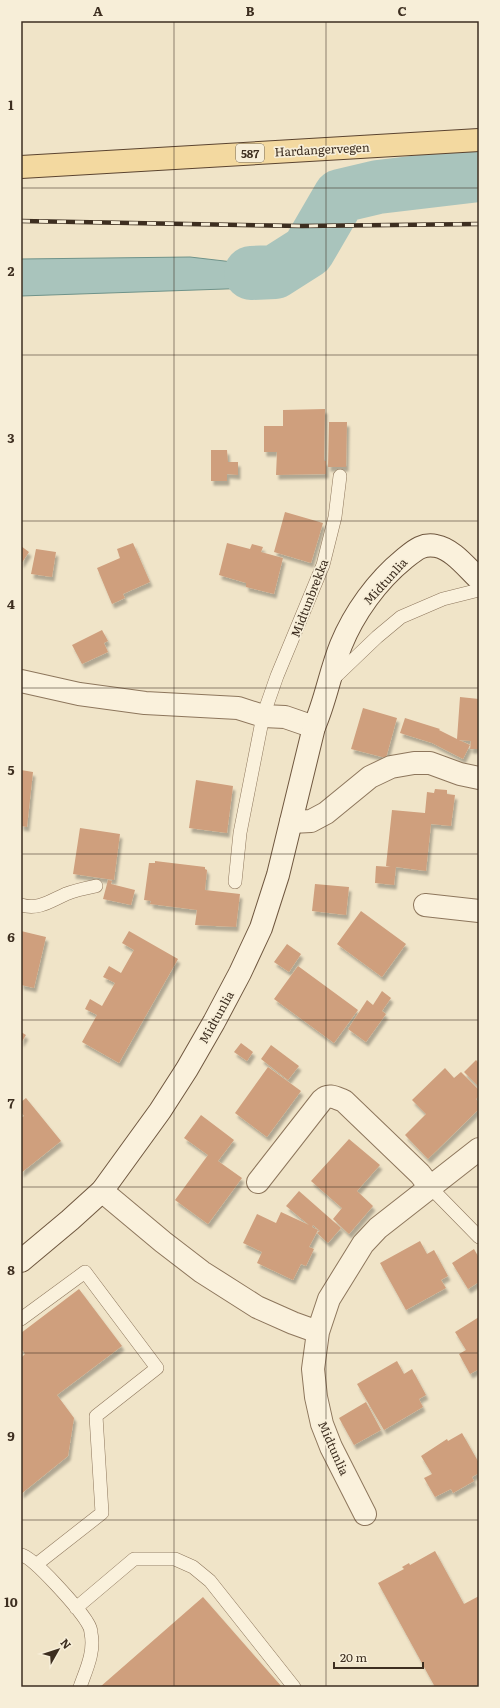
<svg xmlns="http://www.w3.org/2000/svg" width="500" height="1708" font-family="Literata,serif">
<defs>
<filter id="shadow"><feDropShadow dx="2.5" dy="4.5" stdDeviation="1" flood-color="#0004"/></filter>
</defs>
<rect width="100%" height="100%" fill="#f0e4c8"/>
<path fill="#a9c4bc" stroke="#6f938a" d="M301 242H327L310 260 295 280 254 288 21 296V259L190 257 250 264 279 258Z"/>
<g fill="none" stroke-linecap="round" stroke-linejoin="round">
<path stroke="#a9c4bc" stroke-width="54" d="M251 273 275 272 308 251 340 196 378 187 479 175"/>
</g>
<path fill="#cf9f7d" filter="url(#shadow)" d="M325 409 324 461H326V474L276 475 277 452H264V426H283V410Z
M329 422H347L346 467H328Z
M211 450H227L228 462H238V475L227 474V481H211Z
M285 512 323 523 311 563 274 552Z
M133 543 150 582 123 594 125 598 112 604 97 568 120 558 117 549Z
M227 543 250 549 252 544 263 547 261 552 283 558 274 594 246 587V583L219 575Z
M21 546 29 552 21 564Z
M36 549 56 552 52 577 31 574Z
M102 630 108 641 104 643 108 652 82 664 72 645Z
M460 697 479 699V749H470L471 741 459 740 470 745 463 759 432 743 400 733 405 718 440 729 439 730 457 739Z
M363 708 397 718 386 758 351 749Z
M21 770 33 772 27 827 21 826Z
M196 780 233 786 227 833 189 828Z
M435 789 447 790V794L455 795 451 826 431 824 426 871 396 867 394 885 375 883 376 866 391 867 386 866 392 810 425 813 427 792 434 793Z
M80 828 120 834 114 880 73 874Z
M155 861 205 867V869L207 870 205 890 240 894 236 927 195 925 197 910 150 904 151 901 144 900 149 863H155Z
M108 880 112 881 111 884 135 890 131 905 103 899Z
M315 884 349 887 346 915 312 911Z
M361 911 406 944 382 977 337 944Z
M21 931 46 937 34 988 21 985Z
M129 931 178 959 119 1063 82 1042 97 1015 85 1009 90 999 102 1006 115 983 103 977 109 966 121 973 134 950 122 943Z
M287 944 301 954 289 972 274 962Z
M298 966 358 1010 334 1043 274 999Z
M382 991 391 998 382 1011 386 1014 366 1042 348 1029 367 1000 373 1005Z
M21 1032 26 1035 21 1043Z
M241 1043 253 1052 247 1061 234 1052Z
M271 1045 299 1066 288 1080 261 1059Z
M476 1060 479 1063V1087L464 1072Z
M268 1067 301 1091 267 1137 235 1113Z
M445 1068 454 1078 461 1072 479 1090V1096L476 1099 479 1103V1109L428 1159 405 1135 426 1114 412 1100Z
M26 1098 61 1141 21 1173V1118L24 1116 21 1112V1102Z
M201 1115 234 1140 218 1161 242 1178 208 1224 175 1200 208 1155 184 1138Z
M349 1139 380 1165 357 1191 373 1206 349 1234 333 1219 342 1208 311 1181Z
M299 1191 341 1228 328 1243 317 1233 320 1231 313 1225 312 1227 318 1230 309 1247 314 1249 306 1266 301 1264 293 1280 257 1263 262 1252 243 1243 257 1214 276 1223 281 1212 309 1225 286 1206Z
M420 1241 427 1254 434 1250 448 1276 441 1280 446 1288 406 1310 380 1263Z
M474 1249 479 1258V1282L468 1289 452 1263Z
M79 1289 122 1346 57 1395 74 1418 68 1456 21 1494V1358L25 1354 21 1348V1333Z
M479 1317V1369L470 1374 459 1354 466 1350 455 1332Z
M397 1361 404 1374 412 1369 426 1395 419 1399 423 1407 384 1430 357 1384Z
M366 1402 381 1430 354 1445 339 1418Z
M462 1433 479 1463V1473L472 1477 474 1481 453 1493 451 1489 435 1497 424 1478 432 1474 421 1456 447 1439 448 1441Z
M435 1551 464 1604 479 1596V1684L473 1687H435L378 1583 404 1569 402 1567 409 1563 410 1565Z
M203 1597 282 1687H100Z"/>
<g fill="none" stroke-linecap="round" stroke-linejoin="round">
<g stroke="#8d765c" stroke-width="14">
<path id="lane" d="M332 680 377 637 401 617 443 599 479 590
M235 882 240 833 263 716 277 676 323 565 335 517 340 476
M21 905C39 910 50 901 66 894 76 890 86 888 96 886
M430 1187 479 1237
M21 1319 85 1272 157 1368 96 1416 102 1513 37 1564
M21 1555C34 1557 79 1609 87 1622 89 1625 91 1630 91 1633 95 1652 86 1670 80 1687
M76 1608 134 1559H175L193 1567 210 1581 294 1687"/>
</g>
<g stroke="#8d765c" stroke-width="24">
<path id="street" d="M21 681 79 694 145 703 238 708 263 716 285 717 314 727
M291 822 311 821 326 813 370 777 391 767 414 763H430L460 774 479 778
M425 905 479 911
M258 1182 322 1100C329 1093 336 1098 344 1101L420 1174 430 1187
M102 1191 163 1242 202 1272 257 1307 293 1323 318 1332
M365 1514 331 1447 322 1424 316 1397 313 1369 318 1332 329 1299 363 1244 378 1228 479 1149"/>
</g>
<g stroke="#6f573f" stroke-width="24">
<path id="secondary" d="M21 1261 70 1220 102 1191 160 1111 187 1069 214 1022 240 973 261 928 278 875 314 727C326 700 330 672 341 645 354 613 377 581 404 559 414 551 422 543 436 546 453 549 467 568 479 579"/>
</g>
<g stroke="#5b4430" stroke-width="24">
<path id="primary" d="M21 167 479 140"/>
</g>
<use href="#lane" stroke="#faf1dc" stroke-width="13"/>
<use href="#street" stroke="#faf1dc" stroke-width="22"/>
<use href="#secondary" stroke="#faf1dc" stroke-width="22"/>
<use href="#primary" stroke="#f3d9a0" stroke-width="22"/>
<g stroke="#3d2e20" stroke-width="4.5">
<path id="rail" d="M21 221 302 226 479 224"/>
</g>
<use href="#rail" stroke="#f7eed8" stroke-width="3" stroke-dasharray="9" stroke-linecap="butt"/>
</g>
<path fill="none" stroke="#3d2e20" stroke-width="1" stroke-opacity="0.55" d="M174 21V1687M326 21V1687M21 188H479M21 355H479M21 521H479M21 688H479M21 854H479M21 1020H479M21 1187H479M21 1353H479M21 1520H479"/>
<g text-anchor="middle" dominant-baseline="central" stroke-width="3.5" stroke-linejoin="round" paint-order="stroke">
<rect fill="#f7eed8" stroke="#756857" stroke-width="1" x="236" y="144" width="28" height="18" rx="3"/>
<g font-size="11" font-weight="bold" fill="#3d2e20">
<text x="250" y="153">587</text>
</g>
<g font-size="12" fill="#3d2e20" stroke="#f7eed8">
<text transform="translate(322 149) rotate(-3)">Hardangervegen</text>
<text transform="translate(385 581) rotate(-48)">Midtunlia</text>
<text transform="translate(309 598) rotate(-69)">Midtunbrekka</text>
<text transform="translate(216 1017) rotate(-61)">Midtunlia</text>
<text transform="translate(334 1448) rotate(66)">Midtunlia</text>
</g>
</g>
<rect width="500" height="1708" fill="none" stroke="#f7eed8" stroke-width="44"/>
<g transform="translate(58 1650) rotate(51)" stroke="#f7eed8" stroke-width="3" paint-order="stroke">
<path d="M0-3L7 15L0 10L-7 15Z" fill="#3d2e20"/>
<text y="-6" font-size="11" font-weight="bold" text-anchor="middle" fill="#3d2e20">N</text>
</g>
<path d="M334 1662v6h89v-6" fill="none" stroke="#3d2e20" stroke-width="2"/>
<text x="340" y="1662" font-size="12" fill="#3d2e20" stroke="#f7eed8" stroke-width="3" paint-order="stroke">20 m</text>
<rect x="22" y="22" width="456" height="1664" fill="none" stroke="#3d2e20" stroke-width="1.5"/>
<g font-size="13" text-anchor="middle" font-weight="bold" fill="#3d2e20">
<text x="98" y="16">A</text>
<text x="250" y="16">B</text>
<text x="402" y="16">C</text>
<text x="11" y="110">1</text>
<text x="11" y="276">2</text>
<text x="11" y="443">3</text>
<text x="11" y="609">4</text>
<text x="11" y="775">5</text>
<text x="11" y="942">6</text>
<text x="11" y="1108">7</text>
<text x="11" y="1275">8</text>
<text x="11" y="1441">9</text>
<text x="11" y="1607">10</text>
</g>
</svg>
